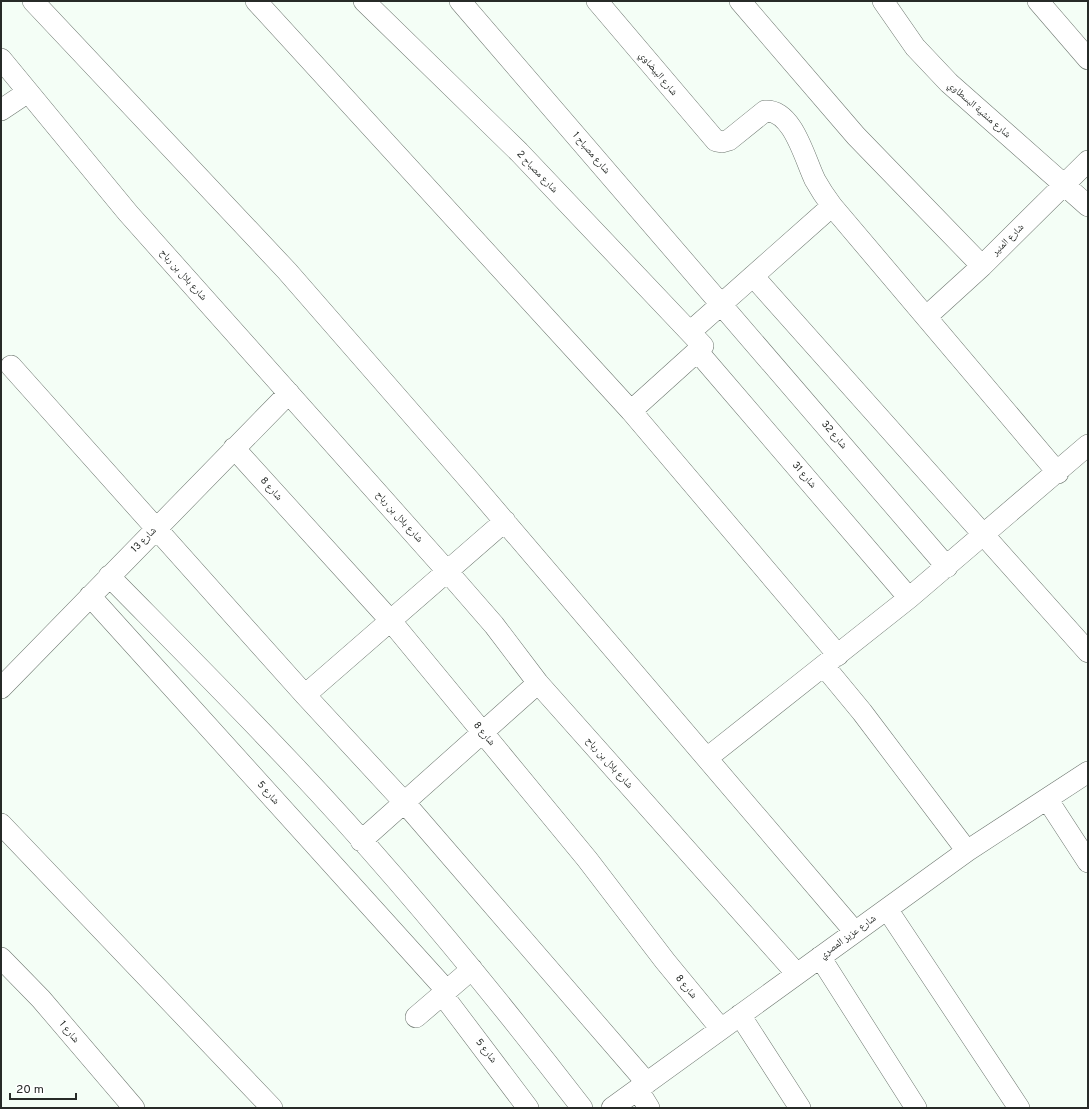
<svg xmlns="http://www.w3.org/2000/svg" width="1089" height="1109" font-family="Overpass,'Noto Naskh Arabic',sans-serif">
<rect width="100%" height="100%" fill="#f4fef6"/>
<g fill="none" stroke-linecap="round" stroke-linejoin="round">
<g stroke="#6f7871" stroke-width="22">
<path id="minor" d="M33 1 287 271 471 482 855 932
M256 1 631 411 838 655
M364 1 519 152 703 346 631 411
M460 1 947 567
M597 1 716 141 722 142 729 140 765 111C793 109 805 160 815 180 820 189 826 198 832 206L1058 473
M740 1 856 136 982 266
M883 1 915 47 949 83 1088 206
M1038 1 1088 59
M1 59 128 213 447 571 494 625 538 683 797 974
M1 110 28 92
M753 276 1088 652
M926 317 982 266 1088 161
M690 332 832 206
M698 352 909 598
M11 366 305 695 404 802 647 1083
M234 448 390 620 587 859 665 961 721 1029
M109 576C171 639 233 701 294 766 396 874 491 990 582 1108
M90 596 447 991
M824 666 862 712 967 851
M1 688 289 393
M305 695 505 521
M707 758 909 598 1088 445
M1047 799 1088 862
M1 824 272 1108
M361 841 538 683
M887 909 1019 1108
M820 957 916 1108
M1 958 41 999 134 1108
M442 994 528 1108
M740 1015 800 1108
M416 1017 472 969
M638 1090 649 1108
M612 1108 967 851 1088 772"/>
</g>
<use href="#minor" stroke="#fff" stroke-width="21"/>
</g>
<g text-anchor="middle" dominant-baseline="central" stroke-width="4" stroke-linejoin="round" paint-order="stroke">
<g font-size="10" fill="#272b28" stroke="#fff">
<text transform="translate(658 74) rotate(50)">شارع البيضاوي</text>
<text transform="translate(979 110) rotate(41)">شارع منشية البسطاوي</text>
<text transform="translate(591 153) rotate(49)">شارع مصباح 1</text>
<text transform="translate(537 172) rotate(46)">شارع مصباح 2</text>
<text transform="translate(1008 240) rotate(-45)">شارع المنير</text>
<text transform="translate(183 275) rotate(48)">شارع بلال بن رباح</text>
<text transform="translate(834 435) rotate(49)">شارع 32</text>
<text transform="translate(804 475) rotate(49)">شارع 31</text>
<text transform="translate(271 489) rotate(48)">شارع 8</text>
<text transform="translate(399 517) rotate(48)">شارع بلال بن رباح</text>
<text transform="translate(144 540) rotate(-45)">شارع 13</text>
<text transform="translate(484 734) rotate(50)">شارع 8</text>
<text transform="translate(609 763) rotate(48)">شارع بلال بن رباح</text>
<text transform="translate(268 793) rotate(48)">شارع 5</text>
<text transform="translate(848 937) rotate(-36)">شارع عزيز المصري</text>
<text transform="translate(686 987) rotate(50)">شارع 8</text>
<text transform="translate(69 1032) rotate(50)">شارع 1</text>
<text transform="translate(486 1051) rotate(52)">شارع 5</text>
</g>
</g>
<rect width="1089" height="1109" fill="none" stroke="#272b28" stroke-width="4"/>
<path d="M10 1093v6h66v-6" fill="none" stroke="#272b28" stroke-width="2"/>
<text x="16" y="1093" font-size="12" fill="#272b28" stroke="#ffffff" stroke-width="3" paint-order="stroke">20 m</text>
</svg>
